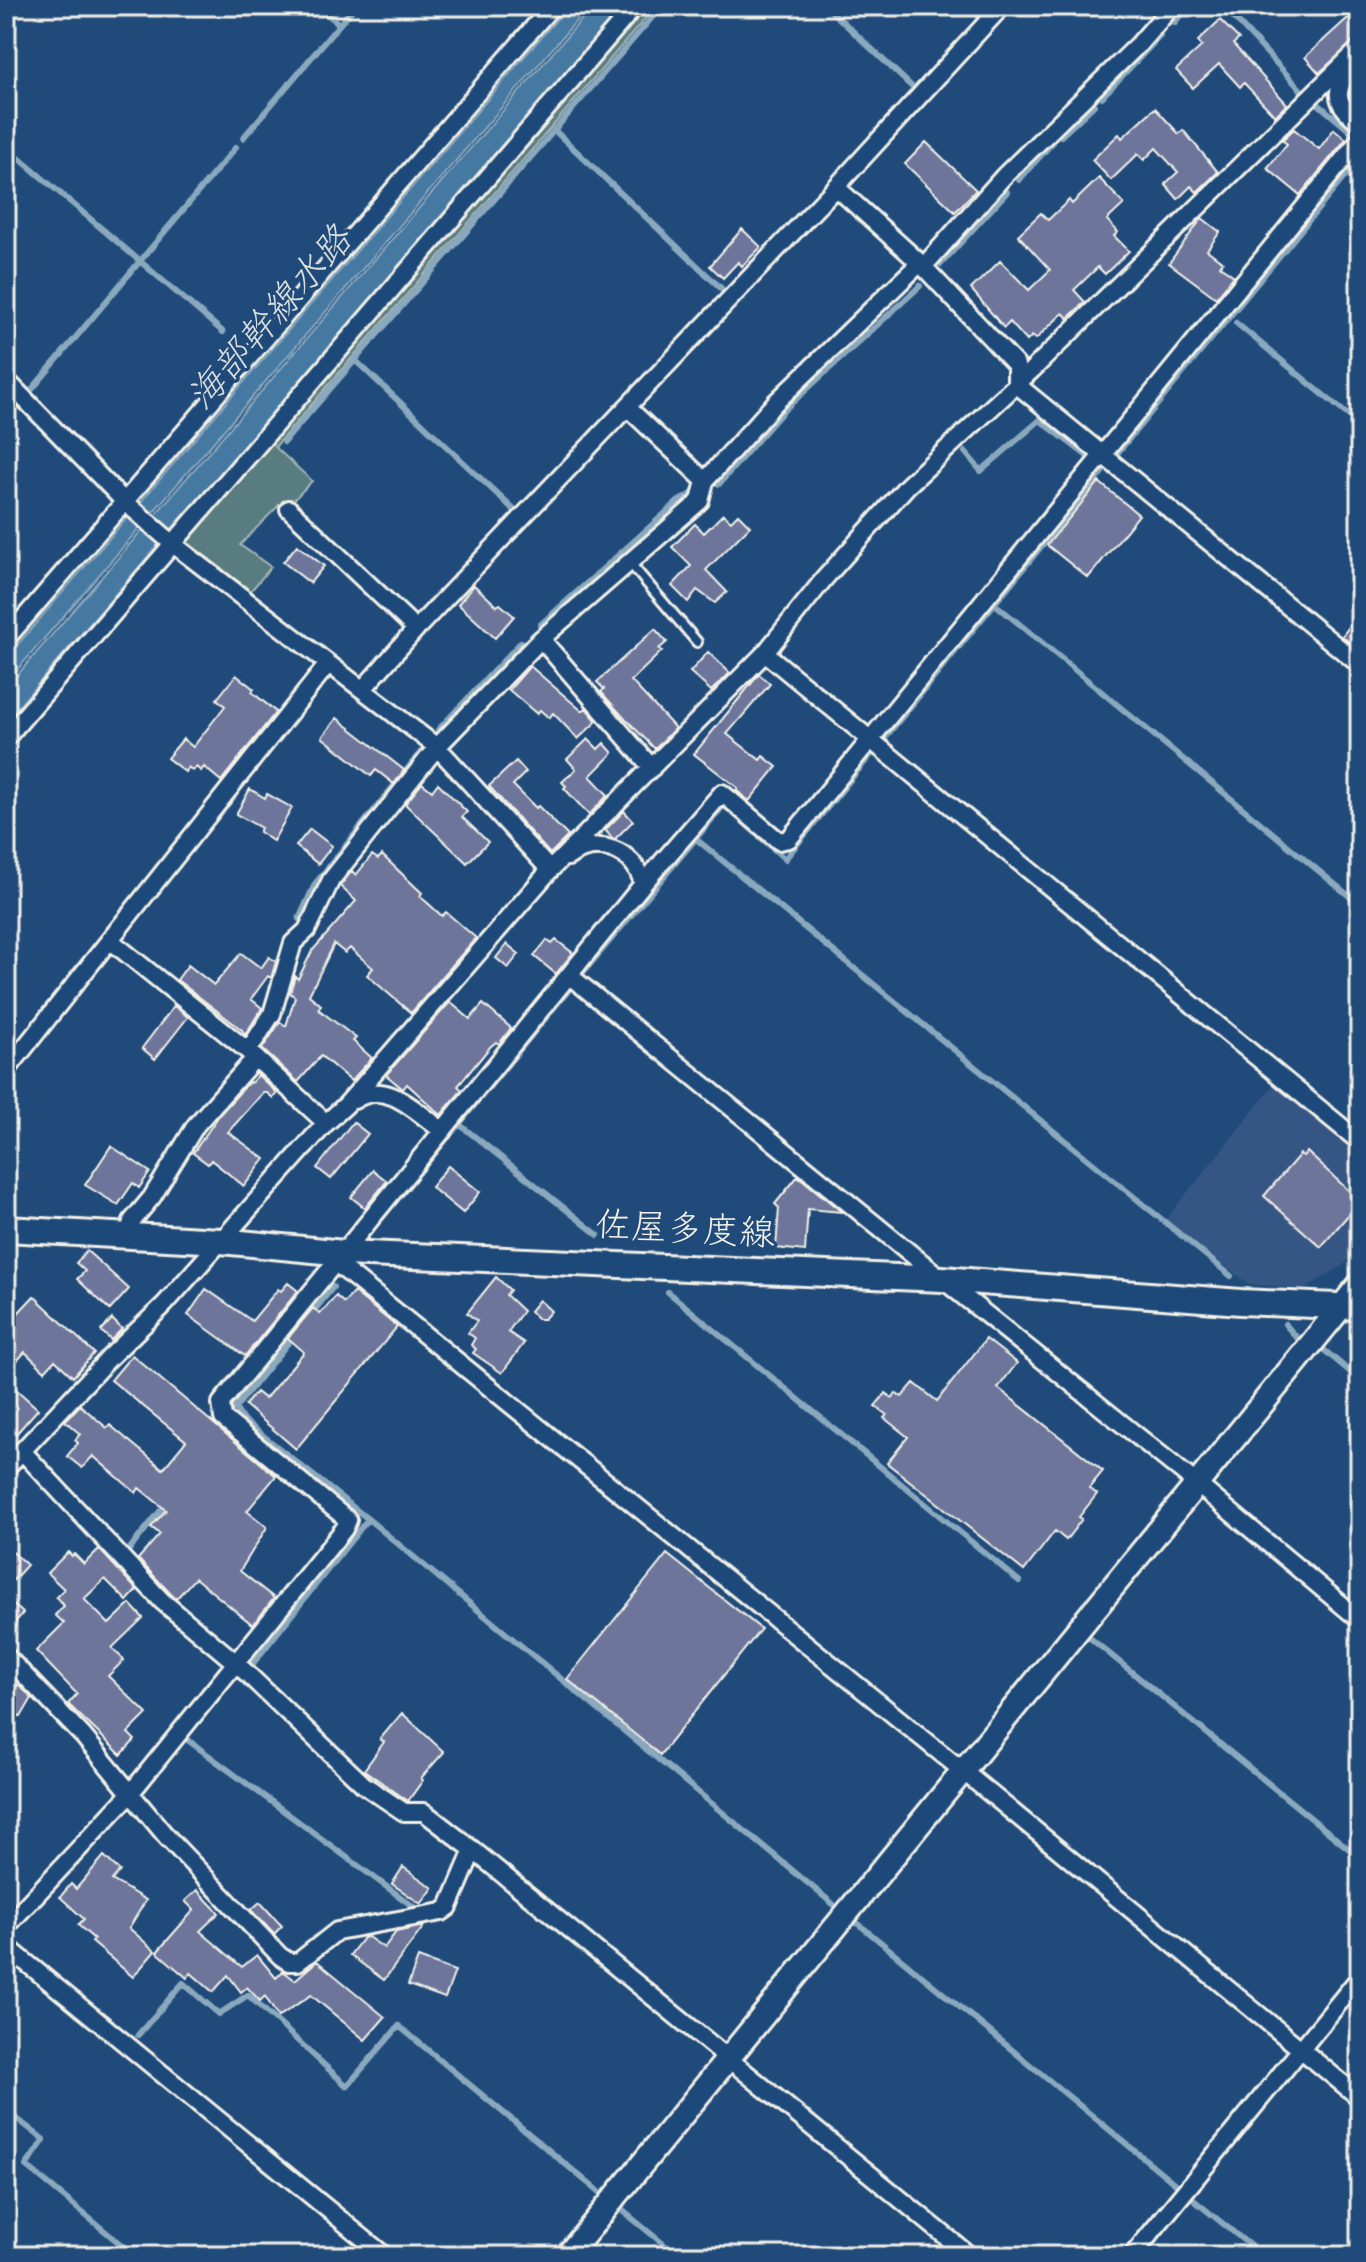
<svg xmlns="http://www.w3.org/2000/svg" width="1366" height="2262" font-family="'Indie Flower','Klee One',sans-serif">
<rect width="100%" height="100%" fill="#1f4a7a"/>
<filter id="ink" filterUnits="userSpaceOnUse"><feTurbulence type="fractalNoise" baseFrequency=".0125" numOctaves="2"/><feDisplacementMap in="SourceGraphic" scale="16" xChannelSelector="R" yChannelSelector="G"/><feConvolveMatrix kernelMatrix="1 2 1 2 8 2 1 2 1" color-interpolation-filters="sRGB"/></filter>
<g filter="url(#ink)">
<path fill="#365784" d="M1277 1081 1360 1149V1250L1342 1266 1305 1289 1248 1284 1166 1219Z"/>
<path fill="#597b80" stroke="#a6b6b4" stroke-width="2" d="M644 6H656L275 447 312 481 286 508 280 504 240 545 271 567 249 593 188 546 187 539Z"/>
<path fill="#4579a2" stroke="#8ba9be" stroke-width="2" d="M568 6H589L6 683V658Z
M593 6H624L6 721V688Z"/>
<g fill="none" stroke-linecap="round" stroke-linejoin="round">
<path stroke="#8ba9be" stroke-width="6" d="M318 6 339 24
M826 6 911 86
M1223 6 1303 92
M1175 23 1186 6
M1102 97 1160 36
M1317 103 1356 136
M554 130 724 291
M1061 136 1094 105
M243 138 355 6
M6 147 223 332
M1019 180 1052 143
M941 264 1007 192
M1236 323 1360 425
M355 360 513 509
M29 393 236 147
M6 417 19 403
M284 442 662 6
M965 452 981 471 1040 420 1090 458
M1114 457 1360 158
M719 484 784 410 920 286
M995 604 1360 905
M540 625 679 501 695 492
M438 730 521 642
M883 740 1107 466
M696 839 1231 1276
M299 919 315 884 421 752
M581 975 724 805 785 859 873 752
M459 1124 598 1235
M382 1218 572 986
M668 1292 1019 1581
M312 1313 333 1287
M1285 1324 1298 1339
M1324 1350 1360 1380
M368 1519 833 1904
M128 1551 166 1504
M1090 1638 1360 1858
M251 1666 368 1519 242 1419 235 1408 295 1334
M185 1738 418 1910
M855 1921 1179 2187
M138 2035 183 1983 219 2014 248 1995 347 2086 399 2026 599 2192
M6 2110 44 2140 26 2166 135 2256
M1190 2197 1263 2256
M622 2210 678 2256"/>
</g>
<path fill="#6d749a" stroke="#f4f1e8" stroke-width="2" d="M1360 7V36L1319 73 1305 57Z
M1220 20 1239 39 1233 44 1287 104 1275 116 1244 83 1240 87 1219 64 1193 88 1176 70 1202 46 1198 41Z
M1155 108 1179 134 1183 130 1218 172 1197 192 1191 186 1178 199 1165 184 1178 172 1156 148 1144 160 1138 154 1111 180 1092 160 1119 134 1122 138Z
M1294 129 1319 149 1334 129 1346 139 1300 195 1267 168 1287 144 1282 140Z
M926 142 976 190 955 212 905 164Z
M1099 178 1124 204 1107 220 1118 232 1114 236 1129 251 1105 274 1098 267 1074 290 1085 302 1068 318 1063 313 1036 339 1032 336 1027 341 1010 322 1004 328 971 289 1000 261 1029 290 1050 270 1018 235 1041 213 1048 220 1069 200 1072 204Z
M1202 218 1220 232 1207 250 1223 262 1220 266 1234 276 1216 298 1169 263Z
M742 229 761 247 742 266 738 262 723 278 710 266Z
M1099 482 1139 515 1088 578 1047 545Z
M723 514 731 521 738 514 750 526 706 570 727 592 715 603 697 590 688 602 672 586 691 566 672 547 695 524 704 533Z
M297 545 324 566 310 583 283 562Z
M474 585 497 606 500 604 514 616 495 638 458 604Z
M1360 613V651L1342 636Z
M655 629 667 642 659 649 662 651 631 681 675 728 655 749 618 711 601 692 604 689 597 682Z
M708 652 730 673 711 691 690 672Z
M530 666 582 711 586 708 597 721 578 739 553 713 549 718 540 710 537 714 509 690Z
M759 674 770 684 727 734 760 760 763 756 777 767 749 801 736 790 738 788 694 754Z
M236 675 254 689 252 692 276 712 221 781 204 767 201 771 196 767 193 771 188 767 185 772 167 758 183 739 193 747 225 706 217 699Z
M337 718 404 770 394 784 376 770 371 776 322 737Z
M588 739 598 749 604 743 613 753 590 776 608 795 589 815 564 788 566 786 562 782 576 769 567 759Z
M516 761 526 772 513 785 536 808 538 806 568 836 550 854 489 786Z
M422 783 432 791 438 783 467 812 462 817 488 842 467 863 405 804Z
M250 789 265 798 267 794 292 808 273 841 259 832 261 828 236 814Z
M624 811 633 821 615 839 612 838 605 830Z
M310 829 332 846 318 864 296 846Z
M372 855 378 859 382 855 422 893 420 896 442 916 446 912 476 938 411 1013 367 975 373 968 350 948 345 953 334 944 309 995 321 1005 318 1009 356 1038 353 1041 372 1058 351 1081 321 1056 298 1082 262 1049 280 1022 286 1026 295 997 290 993 295 976 298 979 312 951 356 901 340 886 352 871 356 875Z
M547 940 552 944 556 940 573 953 556 974 534 956Z
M507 944 519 954 508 968 496 958Z
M241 953 261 968 269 957 276 962 271 978 268 976 251 999 262 1008 245 1035 242 1030 177 980 188 965 214 985Z
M450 1002 470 1019 483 1004 511 1028 499 1044 496 1042 490 1047 458 1086 462 1090 441 1115 407 1084 403 1089 386 1075Z
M174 1006 188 1017 155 1059 142 1048Z
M258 1075 277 1093 273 1098 267 1093H263L228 1132 265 1159 244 1186 211 1160 208 1164 193 1153 220 1114 249 1082 251 1083Z
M353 1122 368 1134 331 1179 317 1168Z
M111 1146 150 1172 139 1188 133 1183 118 1205 85 1185Z
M1307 1152 1360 1201 1321 1247 1264 1196 1300 1154 1303 1156Z
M448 1166 480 1192 463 1213 431 1187Z
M373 1170 387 1181 365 1208 351 1197Z
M798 1176 842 1212 808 1209 805 1251 776 1248 779 1208 775 1204Z
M87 1251 129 1289 110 1310 77 1279 85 1271 76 1263Z
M496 1277 510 1290 506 1295 523 1311 508 1332 524 1343 502 1373 473 1353 476 1349 471 1345 475 1338 468 1333 477 1321 467 1313Z
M288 1283 298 1291 245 1356 188 1315 206 1289 252 1321 278 1289 281 1291Z
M354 1292 397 1327 296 1449 245 1405 256 1392 265 1399 304 1352 288 1338 313 1308 320 1314 336 1296 344 1303Z
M34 1296 94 1353 73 1377 55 1360 45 1371 25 1352 6 1373V1326Z
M539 1300 551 1311 544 1319H538L530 1311Z
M112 1319 122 1329 111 1340 101 1331Z
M986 1339 1017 1363 998 1388 1103 1471 1089 1488 1097 1494 1079 1517 1082 1519 1066 1540 1055 1531 1024 1571 887 1463 908 1437 884 1418 887 1415 875 1406 886 1393 892 1398 896 1393 902 1397 914 1383 937 1401Z
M132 1355 276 1476 247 1511 267 1527 240 1571 274 1598 253 1625 195 1578 176 1599 170 1593 138 1559 160 1534 151 1527 166 1510 139 1488 136 1493 93 1456 82 1468 67 1456 78 1443 75 1440 80 1434 65 1421 80 1405 107 1428 110 1425 163 1469 186 1441 111 1380Z
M6 1380 38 1409 16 1434 6 1426Z
M6 1546 27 1565 6 1588Z
M99 1549 137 1590 127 1601 105 1579 84 1599 109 1624 130 1604 143 1618 112 1648 124 1660 108 1676 147 1714 128 1733 135 1740 121 1755 68 1704 77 1694 36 1651 64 1623 55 1615 64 1606 56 1597 64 1589 47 1573 68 1552 72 1556 74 1554 84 1564Z
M667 1554 761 1629 660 1755 567 1679Z
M6 1598 23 1613 6 1633Z
M18 1684 32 1698 21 1717 6 1709V1703Z
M402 1713 444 1752 421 1778 423 1780 408 1801 364 1770 384 1742 380 1739Z
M104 1856 120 1871 112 1880 146 1900 129 1928 155 1951 133 1977 92 1942 94 1939 78 1925 84 1919 60 1897 71 1884 76 1889Z
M403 1867 433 1888 421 1904 392 1884Z
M197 1890 219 1913 200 1931 242 1967 257 1955 276 1978 283 1971 295 1980 317 1961 385 2017 365 2040 311 1995 278 2017 265 1996 260 2001 247 1987 241 1992 228 1975 213 1992 191 1973 187 1978 157 1952 194 1910 185 1901Z
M260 1902 282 1926 274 1934 251 1910Z
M424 1926 384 1980 350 1955 363 1938 368 1937 384 1948 396 1932Z
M418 1958 455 1971 445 1998 408 1985Z"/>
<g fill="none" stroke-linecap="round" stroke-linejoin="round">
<g stroke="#f4f1e8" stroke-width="14">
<path id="service" d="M629 562 697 642"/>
</g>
<g stroke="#f4f1e8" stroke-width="22">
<path id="minor" d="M1348 62 1350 69C1332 95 1336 103 1360 123
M836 187 920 263 1016 365V384
M923 267 1004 176 1139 44 1172 6
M6 380 124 501 173 544 437 747 550 870
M1016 384 1360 665
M627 407 705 481
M289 509 416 629
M6 639 552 6
M541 639 652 768
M765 653 1360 1142
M363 689 416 629 836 187 1002 6
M6 738 635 6
M568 857C597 836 634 849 643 884
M111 941 248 1051 326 1123
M570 976 942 1279 1197 1484 1360 1620
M248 1051 272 1014 293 943 307 930 331 880 437 747 541 639 700 501 705 481 775 403 920 263
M6 1071 328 664
M354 1100C387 1078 416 1112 443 1131
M129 1236 132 1221 152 1197 196 1125 255 1058
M336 1263 963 1771 1360 2098
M22 1451 162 1601 236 1663 364 1785 404 1812H424L473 1850 970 2256
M6 1468 110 1357 164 1305 326 1123 346 1105 550 870 765 653 824 579 907 486 1033 369 1360 48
M6 1656 83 1736 166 1836 280 1956 289 1962H298L337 1931 442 1912 449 1907 473 1850
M6 1927 129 1795 344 1529 348 1520 223 1418 221 1403 643 884 722 793 779 841 789 839 1360 139
M6 1946 385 2256
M1132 2256 1360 1977"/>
</g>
<g stroke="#f4f1e8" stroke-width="28">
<path id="tertiary" d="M567 2256 1360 1284"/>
</g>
<g stroke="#f4f1e8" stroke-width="30">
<path id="secondary" d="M6 1229 221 1241 344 1253 942 1279 1241 1302 1360 1307"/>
</g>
<use href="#service" stroke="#1f4a7a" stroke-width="8"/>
<use href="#minor" stroke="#1f4a7a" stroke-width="16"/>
<use href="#tertiary" stroke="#1f4a7a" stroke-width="22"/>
<use href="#secondary" stroke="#1f4a7a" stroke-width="24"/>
</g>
</g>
<g text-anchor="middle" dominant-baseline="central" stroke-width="7" stroke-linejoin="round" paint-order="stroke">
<g font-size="36" fill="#f4f1e8" stroke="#1f4a7a">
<text transform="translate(685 1232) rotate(3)">佐屋多度線</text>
</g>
<g font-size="38" font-style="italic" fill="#dadfde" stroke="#1f4a7a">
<text transform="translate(272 320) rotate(-49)">海部幹線水路</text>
</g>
</g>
<rect width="1366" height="2262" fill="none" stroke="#1f4a7a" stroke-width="32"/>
<rect x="16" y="16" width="1334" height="2230" fill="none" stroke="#f4f1e8" stroke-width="3" filter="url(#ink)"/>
</svg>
